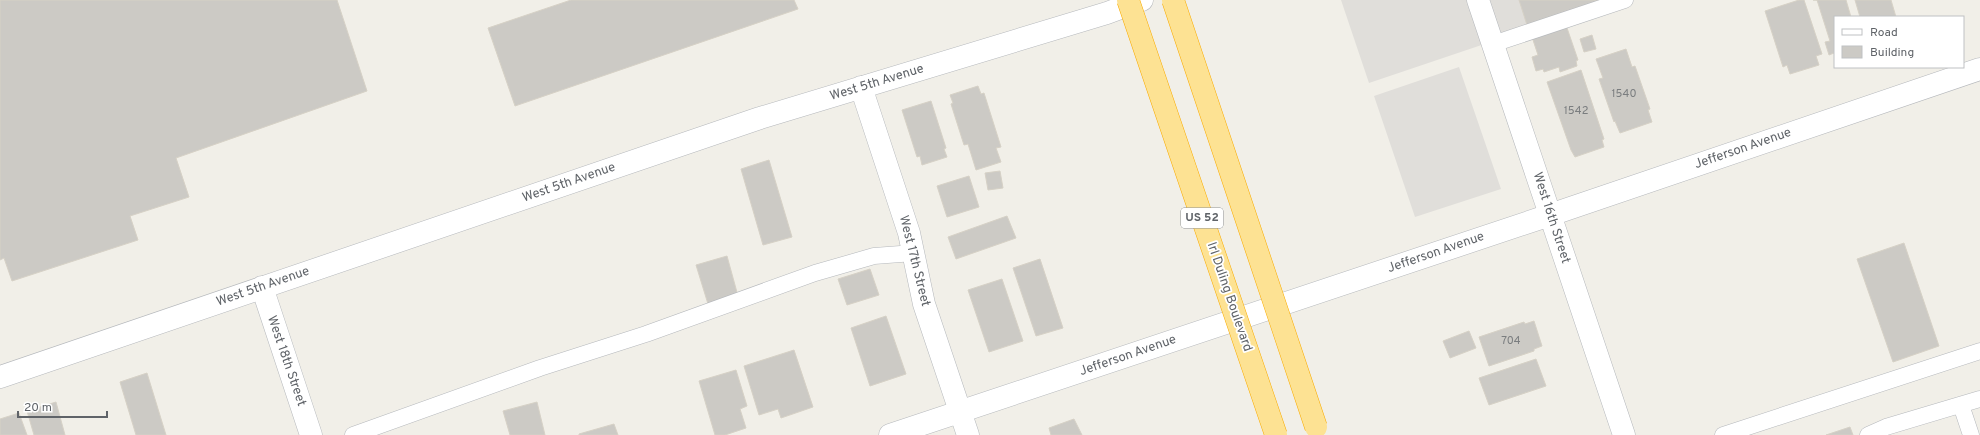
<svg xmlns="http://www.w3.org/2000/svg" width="1980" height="435" font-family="Overpass,sans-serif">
<rect width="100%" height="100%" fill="#f1efe8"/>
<path fill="#e0deda" d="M1341 0H1615L1369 83Z
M1459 67 1501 189 1415 217 1374 96Z"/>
<path fill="#cccac5" stroke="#d6d1c6" d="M0 0H337L367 91 176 158 189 197 130 216 138 240 12 281 4 258 0 260Z
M571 0H794L798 9 515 106 488 28Z
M1519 0H1603L1527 25Z
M1799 0H1804L1822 54 1816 56 1819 65 1790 74 1787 65 1783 67 1765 11Z
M1813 0H1846L1851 17H1835V56L1834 53 1829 55 1825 42 1830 41 1817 0Z
M1855 0H1891L1896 17H1860Z
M1566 25 1578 60 1576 61 1577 66 1560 72 1559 67 1544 72 1543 69 1536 71 1532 57 1538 55 1532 37Z
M1592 35 1596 49 1584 52 1580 39Z
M1626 49 1632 67 1635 66 1650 109 1648 110 1652 122 1620 133 1615 121 1614 122 1599 79 1603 78 1596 59Z
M1581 70 1604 139 1602 140 1604 147 1575 157 1571 150 1547 82Z
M978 86 981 94 984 93 1001 147 996 148 1001 162 976 170 968 144 964 145 951 104 953 103 950 95Z
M931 101 946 148 944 149 947 157 922 165 920 156 917 157 902 110Z
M769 160 792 237 763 245 741 169Z
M1000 171 1003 188 988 190 985 173Z
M969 176 979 207 947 217 937 186Z
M1007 216 1016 238 956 259 948 237Z
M1904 243 1939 346 1893 362 1857 259Z
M727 256 738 296 708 304 696 265Z
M1040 259 1063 328 1036 336 1013 268Z
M870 269 879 295 847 305 838 279Z
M1002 279 1023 341 989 352 968 290Z
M886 316 906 374 870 386 851 328Z
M1534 321 1542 346 1534 349V351L1489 366 1479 337 1524 322 1525 324Z
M1469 331 1476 348 1450 358 1443 341Z
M794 350 813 407 781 418 778 409 759 415 744 366Z
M1536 359 1546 386 1489 405 1479 378Z
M736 370 747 406 740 409 746 428 725 435H715L699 381Z
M147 373 166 435H136L120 382Z
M56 402 65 435H34L27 411Z
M537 402 545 435H510L503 411Z
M19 413 27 435H0V419Z
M1074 419 1082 435H1051L1049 428Z
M614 424 618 435H579V434Z
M1850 427 1853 435H1826Z"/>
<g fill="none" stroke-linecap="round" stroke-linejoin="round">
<g stroke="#b5b8bc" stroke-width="17">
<path id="lane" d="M1493 44 1625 0
M1961 405 1971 435
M353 435 540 368 646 334 815 273 874 256 914 253
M1723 435 1980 351
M1868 435 1886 427 1980 399"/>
</g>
<g stroke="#b5b8bc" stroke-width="23">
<path id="street" d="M1478 0 1624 435
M861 87 909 233 924 304 968 435
M262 287 311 435
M0 377 760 118 1107 13 1142 0
M890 435 1550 215 1980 69"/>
</g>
<use href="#lane" stroke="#fff" stroke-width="16"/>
<use href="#street" stroke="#fff" stroke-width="22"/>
<g stroke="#f9ab00" stroke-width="23" stroke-linecap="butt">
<path id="highway-bridge" d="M1128 0 1276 435
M1173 0 1316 427"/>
</g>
<use href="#highway-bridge" stroke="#fde293" stroke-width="22"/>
</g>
<g text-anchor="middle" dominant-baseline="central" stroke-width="3.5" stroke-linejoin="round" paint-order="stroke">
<g font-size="11" fill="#7a7d7f">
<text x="1624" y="94">1540</text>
<text x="1576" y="111">1542</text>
<text x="1511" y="341">704</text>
</g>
<rect fill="#fff" stroke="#8f9295" stroke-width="1" x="1181" y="208" width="42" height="20" rx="3"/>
<g font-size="12" font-weight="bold" fill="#5f6368">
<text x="1202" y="218">US 52</text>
</g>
<g font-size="13" fill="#5f6368" stroke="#fff">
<text transform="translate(877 83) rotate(-17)">West 5th Avenue</text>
<text transform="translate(1743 149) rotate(-19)">Jefferson Avenue</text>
<text transform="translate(569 183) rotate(-19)">West 5th Avenue</text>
<text transform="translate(1551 218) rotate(72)">West 16th Street</text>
<text transform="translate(1436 253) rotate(-19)">Jefferson Avenue</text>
<text transform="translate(914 261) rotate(76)">West 17th Street</text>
<text transform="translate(263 287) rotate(-19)">West 5th Avenue</text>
<text transform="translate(1229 297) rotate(71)">Irl Duling Boulevard</text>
<text transform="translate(1128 356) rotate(-19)">Jefferson Avenue</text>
<text transform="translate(286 361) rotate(71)">West 18th Street</text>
</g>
</g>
<rect x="1834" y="16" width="130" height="52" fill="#ffffff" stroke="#bfc1c3"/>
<rect x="1842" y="29" width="20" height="6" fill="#ffffff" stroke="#bfc1c3"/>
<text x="1870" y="36" font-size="12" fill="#5f6368">Road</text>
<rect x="1842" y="46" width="20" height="12" fill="#cccac5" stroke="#bfc1c3"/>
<text x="1870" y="56" font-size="12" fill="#5f6368">Building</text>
<path d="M18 411v6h89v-6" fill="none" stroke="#5f6368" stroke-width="2"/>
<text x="24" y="411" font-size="12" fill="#5f6368" stroke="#ffffff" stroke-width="3" paint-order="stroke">20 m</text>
</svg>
